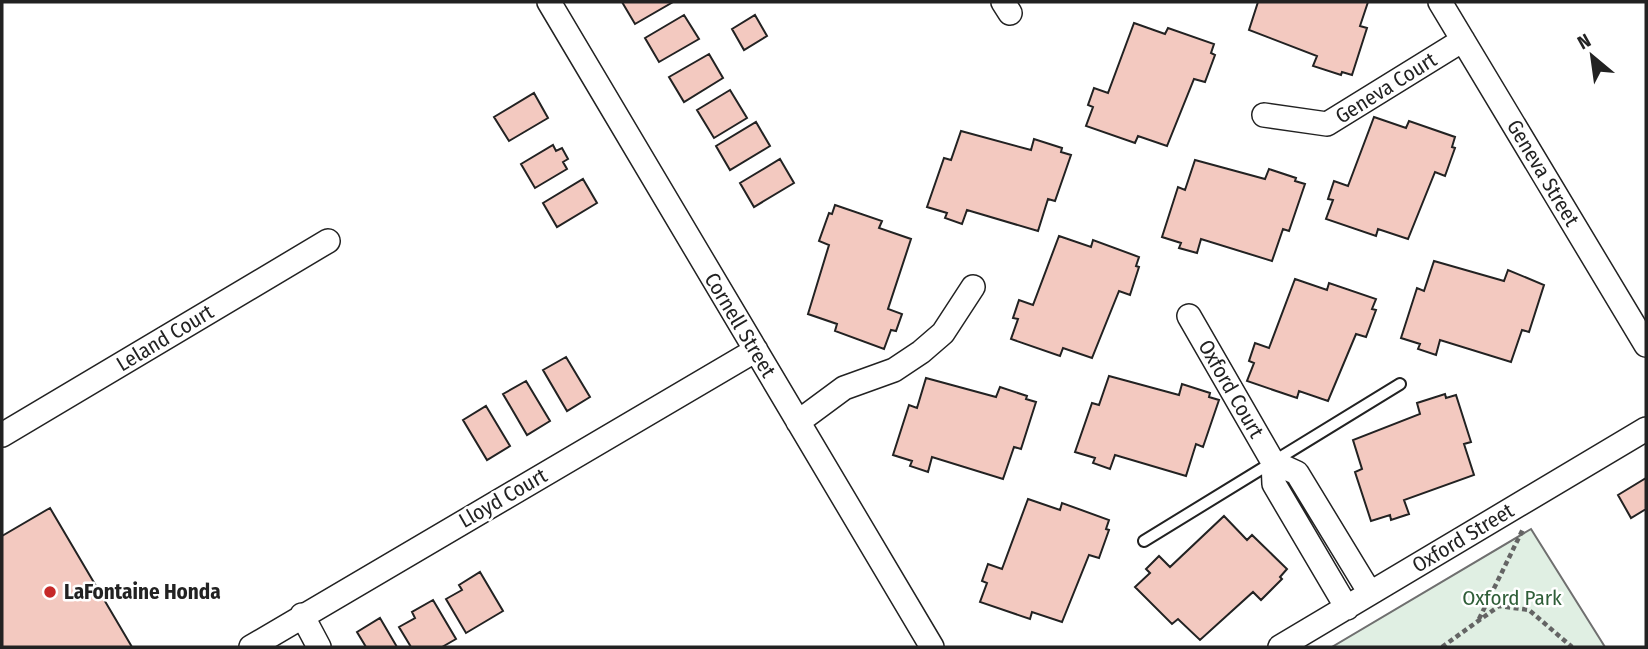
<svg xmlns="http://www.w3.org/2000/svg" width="1648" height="649" font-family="'Fira Sans Condensed',sans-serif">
<rect width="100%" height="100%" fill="#fff"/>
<path fill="#e0efe3" stroke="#6f6f6f" stroke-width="2" d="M1531 529 1605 647H1332Z"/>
<path fill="#f3c9c0" stroke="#222" stroke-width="2" d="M622 2H673L635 24Z
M1258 2H1368L1360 26 1367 28 1352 75 1342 72 1341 75 1313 66 1317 56 1249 30Z
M684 15 699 39 659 62 645 38Z
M755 15 767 36 744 50 732 29Z
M1134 23 1165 34 1168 28 1214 44 1211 53 1215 55 1205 82 1194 79 1167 146 1138 136 1135 143 1086 126 1093 107 1088 105 1094 88 1108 93Z
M709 54 723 78 684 102 669 77Z
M730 90 747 118 714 138 697 110Z
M534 93 548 118 509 141 494 117Z
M1374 117 1406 128 1409 121 1455 137 1452 147 1455 148 1445 176 1435 172 1408 239 1378 229 1376 236 1326 219 1333 200 1328 199 1334 181 1348 186Z
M756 122 770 146 730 170 716 146Z
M961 131 1031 150 1034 139 1062 148 1061 152 1071 155 1055 201 1048 199 1038 231 967 210 962 224 945 218 947 213 927 207 944 158 951 160Z
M553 145 556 151 562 148 568 159 563 162 567 169 535 188 521 164Z
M780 159 794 183 754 207 740 183Z
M1195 160 1265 179 1269 169 1296 178 1295 181 1305 184 1289 231 1283 229 1272 261 1201 239 1197 253 1179 248 1181 243 1162 237 1178 187 1185 190Z
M583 179 597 203 557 227 543 203Z
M835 205 882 221 879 228 911 239 888 309 902 314 896 331 891 330 884 349 835 331 837 324 808 314 829 245 819 241 829 213 832 214Z
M1059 236 1091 247 1093 240 1139 257 1136 266 1139 267 1130 295 1119 291 1092 358 1063 348 1060 356 1011 339 1018 319 1013 318 1019 300 1033 305Z
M1434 261 1504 281 1508 270 1544 285 1529 332 1522 330 1511 362 1440 340 1436 355 1418 349 1420 344 1401 338 1417 288 1424 291Z
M1295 279 1327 290 1329 283 1376 299 1372 309 1376 310 1366 337 1356 334 1328 401 1299 391 1297 398 1247 381 1254 363 1249 361 1255 343 1269 348Z
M566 357 590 397 567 411 543 370Z
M1109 376 1179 395 1182 384 1210 393 1209 397 1219 400 1203 447 1196 444 1186 476 1115 455 1110 469 1093 463 1095 458 1075 452 1092 403 1099 405Z
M926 378 996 397 1000 387 1027 396 1026 399 1036 402 1021 449 1014 447 1003 479 932 457 928 472 910 466 912 461 893 455 909 405 917 408Z
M526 381 550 421 527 435 503 394Z
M1445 394 1446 398 1456 395 1471 442 1464 444 1474 475 1404 500 1409 514 1391 520 1390 515 1371 521 1355 472 1362 469 1353 440 1420 414 1417 403Z
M486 406 510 446 487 460 463 420Z
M1646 478V509L1631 518 1618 495Z
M1028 499 1060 510 1062 503 1109 520 1106 529 1109 530 1099 558 1089 555 1062 622 1032 612 1030 619 980 602 987 583 982 581 988 564 1002 569Z
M50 508 132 647H2V536Z
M1224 516 1247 540 1252 535 1287 569 1280 577 1282 579 1261 600 1253 592 1200 640 1178 619 1172 624 1135 587 1150 573 1146 569 1159 556 1170 567Z
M480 572 503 611 466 633 446 599 462 590 459 585Z
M433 600 456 639 442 647H411L399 627 415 618 412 612Z
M380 618 397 647H366L357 632Z"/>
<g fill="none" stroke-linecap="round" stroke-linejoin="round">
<g stroke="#222" stroke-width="14">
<path id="lane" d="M1144 541 1400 384"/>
</g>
<g stroke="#222" stroke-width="26">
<path id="street" d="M549 2 932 647
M1003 2 1010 13
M1440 2 1646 345
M1264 115 1327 124 1463 40
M1189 316 1273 462 1274 484 1347 608
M798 422 844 388 894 370 921 352 943 333 973 287
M2 435 328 241
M1273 462 1297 473 1370 593
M302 615 319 647
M251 647 756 350
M1280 647 1646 429"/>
</g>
<path stroke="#646464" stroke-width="4.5" stroke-dasharray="5 3.5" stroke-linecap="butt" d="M1479 619 1523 529
M1442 647 1499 606 1529 610 1572 647"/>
<use href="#lane" stroke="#fff" stroke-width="10"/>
<use href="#street" stroke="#fff" stroke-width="23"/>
</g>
<circle fill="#c62828" stroke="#fff" stroke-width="2.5" cx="50" cy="592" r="7"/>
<g text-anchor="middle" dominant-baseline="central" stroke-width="5" stroke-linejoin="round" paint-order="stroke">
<g font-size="21" fill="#222" stroke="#fff">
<text transform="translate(1386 88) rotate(-32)">Geneva Court</text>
<text transform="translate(1543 173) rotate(59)">Geneva Street</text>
<text transform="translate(740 325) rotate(59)">Cornell Street</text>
<text transform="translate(165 338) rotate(-31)">Leland Court</text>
<text transform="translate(1231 389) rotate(60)">Oxford Court</text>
<text transform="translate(503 498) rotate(-30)">Lloyd Court</text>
<text transform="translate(1463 538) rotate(-31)">Oxford Street</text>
</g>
<g font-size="21" font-weight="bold" fill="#222" stroke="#fff" text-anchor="start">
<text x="64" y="592">LaFontaine Honda</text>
</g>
<g font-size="21" fill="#2f5e38" stroke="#fff">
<text x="1512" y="598">Oxford Park</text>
</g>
</g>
<rect width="1648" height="649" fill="none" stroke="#222222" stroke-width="7"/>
<g transform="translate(1592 56) rotate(331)" stroke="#ffffff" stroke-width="5" paint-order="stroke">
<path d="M0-5L12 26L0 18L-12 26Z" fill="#222222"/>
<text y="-10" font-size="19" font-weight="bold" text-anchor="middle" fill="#222222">N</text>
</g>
</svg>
